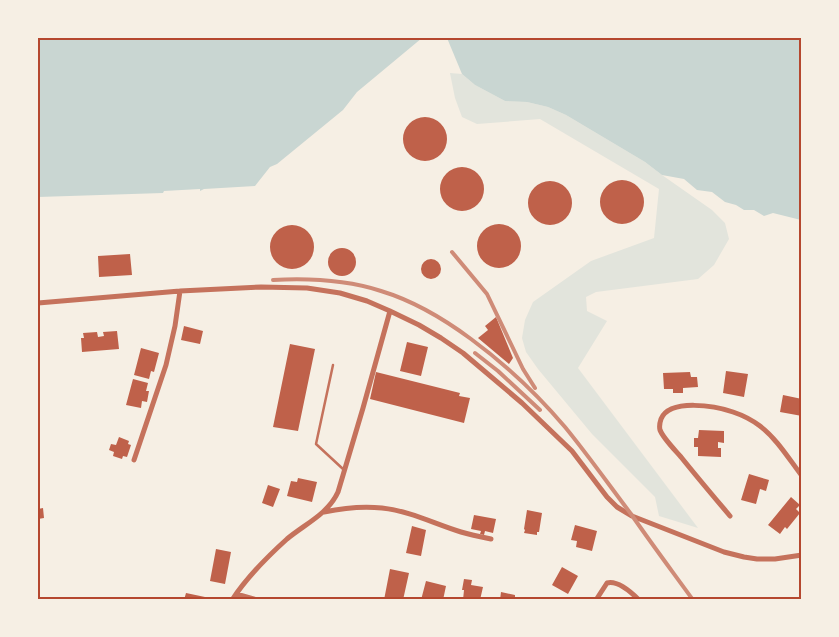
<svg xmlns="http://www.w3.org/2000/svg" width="839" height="637" font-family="Quicksand,sans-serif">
<rect width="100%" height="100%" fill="#f6efe4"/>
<path fill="#e2e4dc" d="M450 73 462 74 475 85 505 101 527 102 548 107 566 115 645 162 662 175 712 210 725 223 729 239 714 265 698 279 596 292 586 297 587 311 607 321 578 368 698 528 659 516 655 497 592 434 538 369 526 352 522 338 525 320 533 302 591 261 654 238 659 189 540 119 477 124 462 117 455 98Z"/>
<path fill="#c9d6d2" d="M38 38H422L357 92 343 110 277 164 270 167 255 186 204 189 200 191V189L164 191 163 193 38 197Z
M447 38H801V220L773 213 764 216 754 210H744L736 205 725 202 712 192 697 190 684 179 662 175 645 162 566 115 548 107 527 102 505 101 475 85 462 74Z"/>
<path fill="#bf614a" d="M403 139a22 22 0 1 1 44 0a22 22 0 1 1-44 0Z
M440 189a22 22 0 1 1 44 0a22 22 0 1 1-44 0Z
M600 202a22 22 0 1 1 44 0a22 22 0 1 1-44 0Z
M528 203a22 22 0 1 1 44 0a22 22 0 1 1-44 0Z
M477 246a22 22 0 1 1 44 0a22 22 0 1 1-44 0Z
M270 247a22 22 0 1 1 44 0a22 22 0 1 1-44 0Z
M328 262a14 14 0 1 1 28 0a14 14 0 1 1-28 0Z
M130 254 132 275 99 277 98 256Z
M421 269a10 10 0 1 1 20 0a10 10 0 1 1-20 0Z
M496 317 513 358 509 364 478 338 488 330 485 326Z
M184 326 203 331 200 344 181 340Z
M117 331 119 349 82 352 81 338H84L83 333 97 332 98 337 104 336 103 332Z
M407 342 428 347 421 376 400 371Z
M290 344 315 349 298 431 273 427Z
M141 348 159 353 154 372 151 371 149 379 134 375Z
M726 371 748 374 744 397 723 393Z
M376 372 460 393 459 396 470 398 464 423 370 399Z
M690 372 691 377H697L698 387 683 388V393H673V389H664L663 373Z
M133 379 148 383 146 391H149L147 402 142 401 141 408 126 405Z
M783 395 802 399V416L780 412Z
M699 430 724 431V443L718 442V448H721V457L698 456V447H694V438H698Z
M119 437 129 441 128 444 131 445 127 457 123 456 122 459 113 456 114 452 109 450 111 444 116 445Z
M749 474 769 480 766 491 760 489 756 504 741 500Z
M298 478 317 482 312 502 287 496 291 481 297 482Z
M268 485 280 489 273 507 262 503Z
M791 497 800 505 796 509 800 513 787 529 785 527 780 534 768 525Z
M43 508 44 518 38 519V509Z
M527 510 542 513 539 532H537V535L524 533 525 530 524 529Z
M474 515 496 519 493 533 485 531 484 535 480 534 481 531 471 529Z
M575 525 597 531 592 551 576 547 577 541 571 540Z
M412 526 426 530 421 556 406 553Z
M216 549 231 552 225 584 210 581Z
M562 567 578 576 568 594 552 585Z
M390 569 409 573 403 600H384Z
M464 579 472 580 471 585 483 587 480 600H463L464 590H462Z
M426 581 446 586 443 600H421Z
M501 592 515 595V600H500Z
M186 593 205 597V600H184Z"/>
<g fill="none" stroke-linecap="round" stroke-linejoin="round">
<path stroke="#c5725c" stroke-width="2.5" d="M333 365 316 444 343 469"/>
<path stroke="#c5725c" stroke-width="5" d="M38 303 180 291 261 287 307 288 340 293 367 301 390 311 419 325 441 338 463 353 522 403 572 451 607 497 617 507 632 516 724 552 744 557 757 559H775L802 555
M134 460 166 365 175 326 180 291
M324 512C343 508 363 506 382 508 410 511 435 524 461 532 471 535 481 537 491 539
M730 516C714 497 697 477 681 457 675 450 663 438 660 430 659 426 660 422 661 419 670 398 716 406 733 412 742 415 752 420 760 426 777 439 789 459 802 476
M236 594 257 600
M232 600C247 577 267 557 287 539 305 524 328 514 338 492L363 408 390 311
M596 600 607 583C618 580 631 592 639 600"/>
<path stroke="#cf8b77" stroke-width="4" d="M452 252 487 294 523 369 535 388
M273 280C309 278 347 280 381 291 414 301 444 319 471 339 505 364 537 394 565 427 588 455 609 485 631 514 651 543 672 571 693 600
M475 353 498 371 540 410"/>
</g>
<rect width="839" height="637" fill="none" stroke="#f6efe4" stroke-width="78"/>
<rect x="39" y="39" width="761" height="559" fill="none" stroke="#b5482f" stroke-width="2"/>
</svg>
